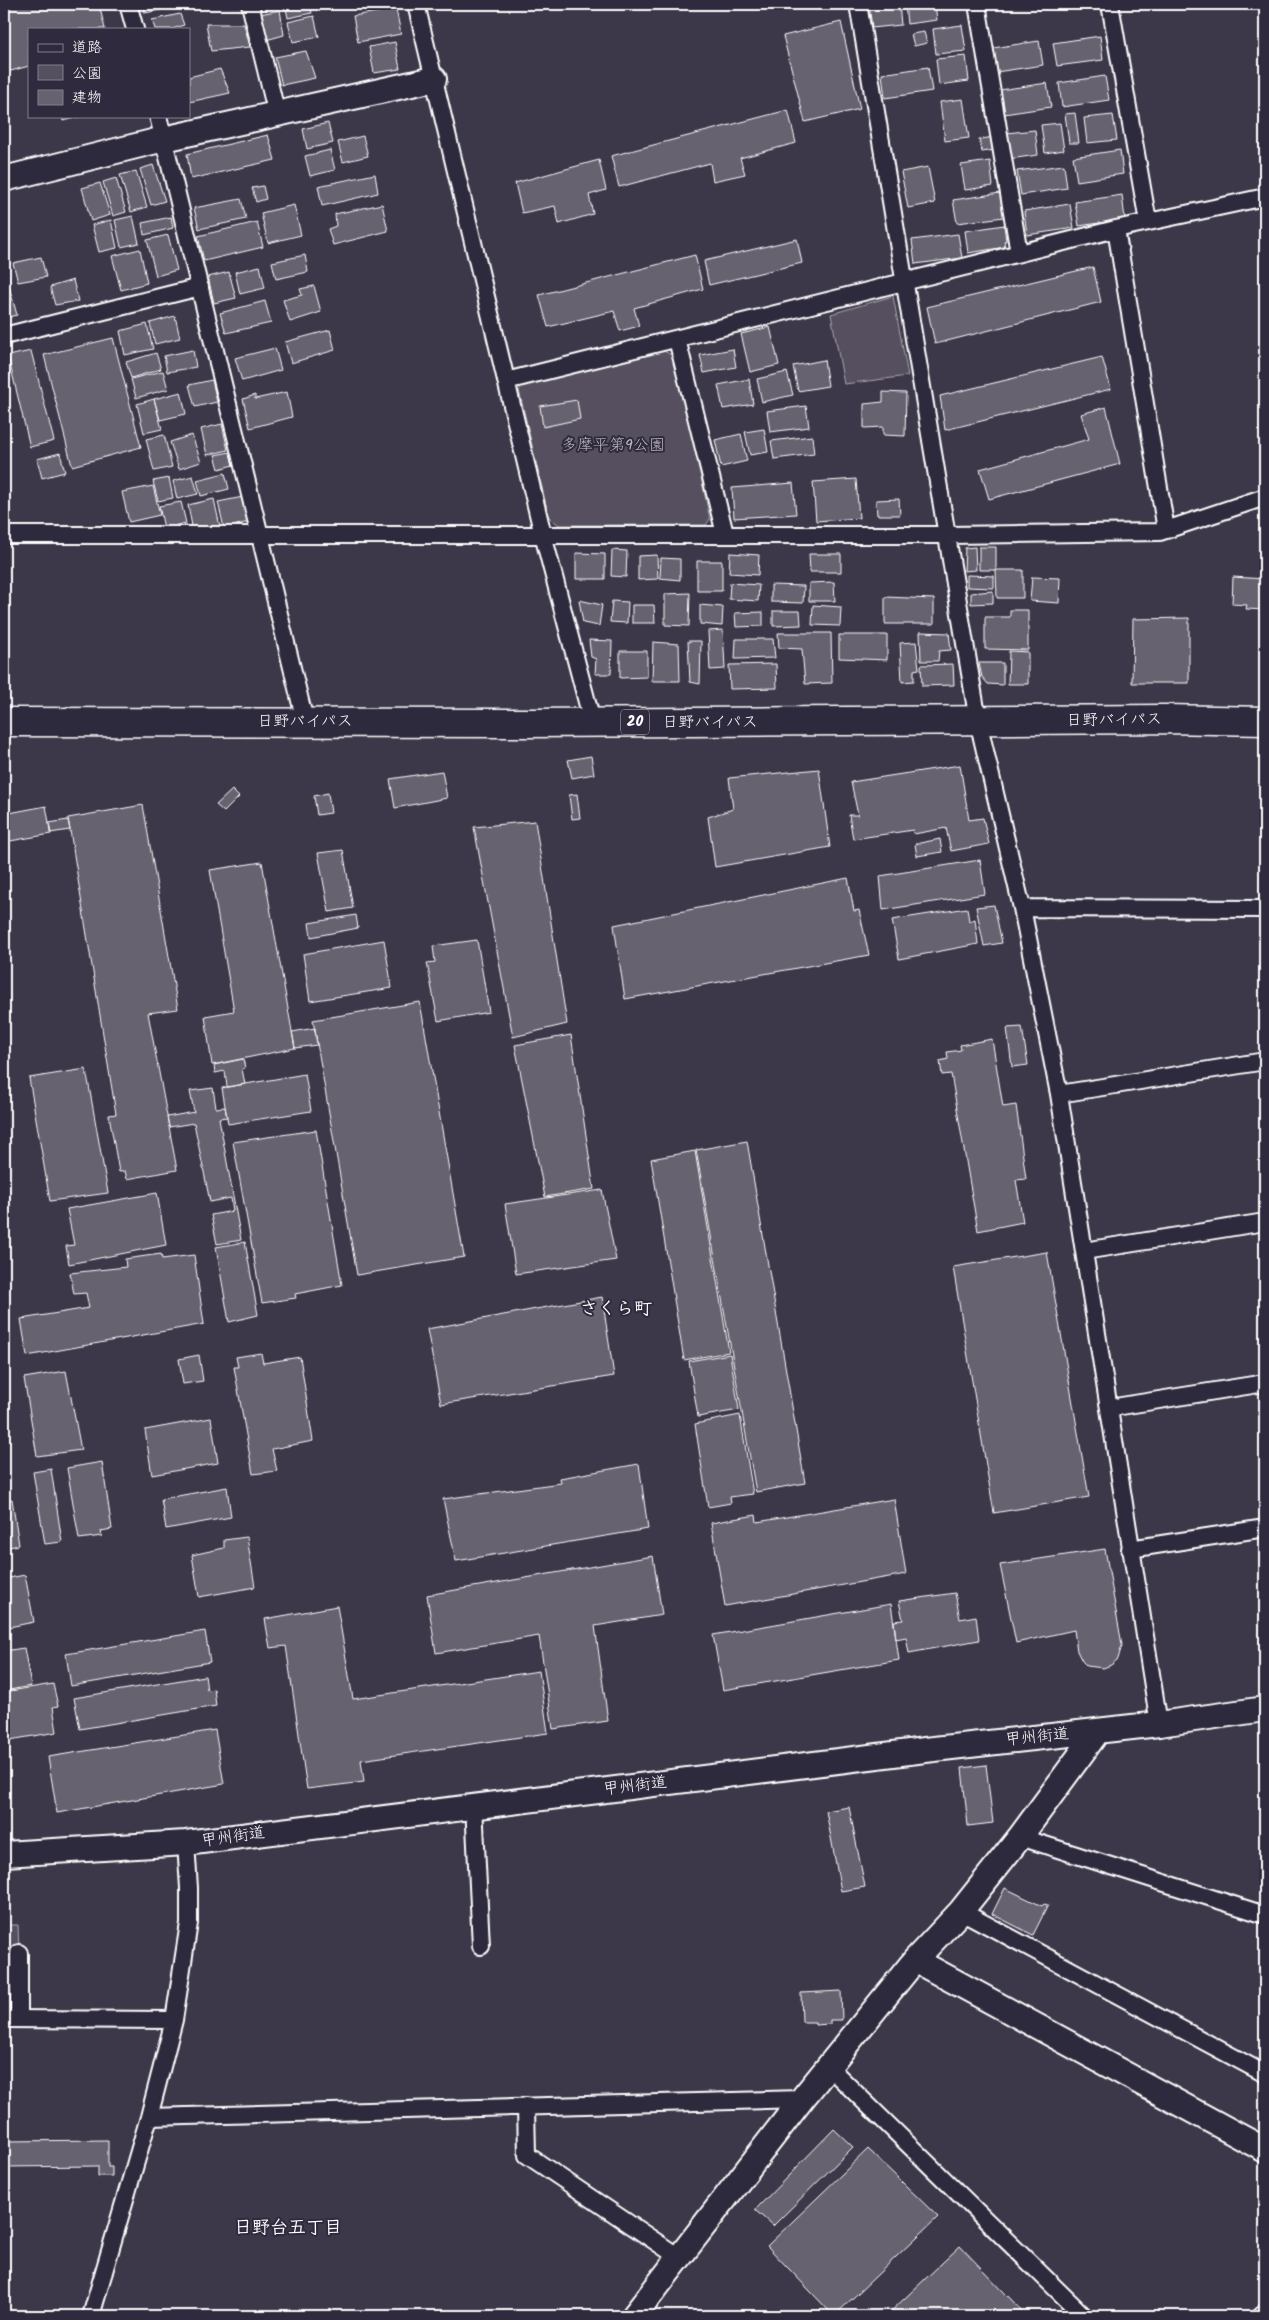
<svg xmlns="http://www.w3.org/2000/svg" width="1269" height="2320" font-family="Kalam,'Klee One',sans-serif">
<rect width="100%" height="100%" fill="#3c3749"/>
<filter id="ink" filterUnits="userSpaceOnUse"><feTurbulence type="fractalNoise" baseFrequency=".02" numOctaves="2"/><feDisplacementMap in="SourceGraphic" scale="10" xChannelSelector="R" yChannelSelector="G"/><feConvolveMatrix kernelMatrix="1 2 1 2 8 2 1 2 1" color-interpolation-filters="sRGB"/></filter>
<g filter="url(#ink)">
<path fill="#555060" stroke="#aaa8b0" d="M893 296 908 376 844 384 831 314Z
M662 350 675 357 710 519 706 525H559L549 517 519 390 526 383Z
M4 1925H18L19 1951H4Z"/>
<path fill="#666270" stroke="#fff" d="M4 4H99L105 29H29V66L7 72 9 81 4 82Z
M144 4H169L170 8 145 13Z
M285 4H310L312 13 288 18Z
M315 4H332V5L317 10Z
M869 4H899L901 25 872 28Z
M905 4H935L937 20 907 24Z
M396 9 401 34 358 42 353 16Z
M280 10 284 35 266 40 260 14Z
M180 14 184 25 172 29H155L152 20Z
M314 16 319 37 293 42 288 22Z
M841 22 860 109 805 122 783 36Z
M206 24H244L250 47 211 51Z
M962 25 966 51 936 54 933 29Z
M924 32 927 43 914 46 911 34Z
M1100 36 1103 60 1057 66 1053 43Z
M1039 41 1043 65 996 72 993 48Z
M395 42 400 69 374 73 369 47Z
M306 51 315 78 282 85 275 57Z
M966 56 969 81 939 85 936 59Z
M928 67 932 91 885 98 882 74Z
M220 69 230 93 189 102V77Z
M1105 76 1109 100 1062 107 1059 83Z
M1047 83 1051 107 1004 114 1000 90Z
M963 99 969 138 945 141 940 102Z
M788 110 796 143 740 158 745 174 713 181 710 163 619 187 611 156Z
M1075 113 1079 143H1069L1065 114Z
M1113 115 1117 140 1087 143 1084 118Z
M62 116H82L63 121Z
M328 123 333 143 307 149 303 129Z
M1060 123 1064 150 1045 153 1041 125Z
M1035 130 1038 155 1009 159 1006 133Z
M268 135 275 160 191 179 187 154Z
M363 136 368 156 343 162 338 142Z
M992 137 995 150 982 152 979 140Z
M330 150 335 170 310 176 305 156Z
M1120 150 1123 174 1077 181 1073 157Z
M599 160 606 190 589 195 593 214 559 224 555 206 522 213 515 183Z
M990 161 993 186 965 190 961 165Z
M153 165 165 201 151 205 140 169Z
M1064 165 1067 188 1021 195 1017 171Z
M928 167 935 203 908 208 901 172Z
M136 171 147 207 131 212 120 175Z
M375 174 378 193 322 206 318 186Z
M116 178 126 212 113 216 103 182Z
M100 183 110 215 91 221 82 188Z
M263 186 266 199 256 202 252 188Z
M1000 193 1004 217 957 223 953 200Z
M1122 195 1125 219 1079 226 1075 202Z
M241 199 246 219 199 229 194 208Z
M382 204 388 231 333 245 328 229 336 226 335 214Z
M1070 204 1074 228 1027 235 1024 211Z
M294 205 301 235 268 243 261 213Z
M133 216 139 243 121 247 115 220Z
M171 217 173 228 144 235 142 223Z
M111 220 117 248 99 252 92 225Z
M257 222 263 247 204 261 198 236Z
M1004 225 1006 241H1004L1005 247 968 253 965 231Z
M958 234 962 258 915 264 912 240Z
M168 235 177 270 156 276 147 240Z
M797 239 802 263 709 285 704 261Z
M140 249 147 283 121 290 112 256Z
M305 255 308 272 276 279 272 262Z
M695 255 703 289 634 308 639 326 620 331 614 311 548 327 539 295Z
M41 257 46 277 18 282 13 263Z
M260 266 265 288 240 294 235 272Z
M1093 267 1101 302 935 344 927 307Z
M4 272H5L17 315 4 318Z
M229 272 236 298 214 303 208 277Z
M73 280 78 301 55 305 50 287Z
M314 286 321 312 290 322 283 300 302 295 300 289Z
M265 301 271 323 226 333 220 313Z
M175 316 180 338 155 344 150 323Z
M147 324 153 349 125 355 120 331Z
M770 327 779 365 750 372 741 334Z
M330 330 335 350 291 363 285 342Z
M113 338 141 447 72 466 44 355Z
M275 348 281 370 242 381 235 358Z
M733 349 736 367 704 373 700 355Z
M193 350 196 367 167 372 164 356Z
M31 351 54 441 30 447 8 356Z
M156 353 161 369 131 378 126 362Z
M1102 357 1111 389 945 430 940 396Z
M824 360 828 386 798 391 793 366Z
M163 371 168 389 136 398 131 379Z
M787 372 793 395 762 402 757 379Z
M749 379 753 404 723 409 718 385Z
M212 380 217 402 195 407 189 385Z
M181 392 186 414 160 420 154 399Z
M287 392 292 417 250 428 243 399 255 395V399Z
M883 392 906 393 905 436 883 435V427L864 428V404L883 402Z
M154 399 162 429 144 433 137 404Z
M577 400 580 419 543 427 540 406Z
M806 406 809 427 770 432 767 411Z
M1106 407 1120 464 989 499 980 469 1089 439 1081 414Z
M222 424 228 450 207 455 201 429Z
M764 429 768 452 750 455 745 432Z
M741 434 747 461 721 467 715 440Z
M164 435 172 467 154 471 146 439Z
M192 435 201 462 179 469 170 442Z
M812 436 814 454 774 459 771 441Z
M230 452 233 465 219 469 215 455Z
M60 453 65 472 42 478 37 459Z
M225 473 229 489 201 496 197 480Z
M193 476 198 494 177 499 173 481Z
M169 478 173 498 158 501 153 481Z
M856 479 859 518 816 521 813 482Z
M793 483 796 514 734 518 732 488Z
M153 486 160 515 129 522 122 492Z
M243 497 249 522 224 528 218 502Z
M214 499 220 527 192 526 188 505Z
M899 499 900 515H877L876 500Z
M181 502 186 523 164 528 159 506Z
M975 547 976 570 964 571 965 548Z
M979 547H996V570H979Z
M612 550 627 551 626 577 611 576Z
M576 553 605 554V579H576Z
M730 553 759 555 758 575 729 573Z
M809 554H841V572H810Z
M657 555 658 579 638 580V556Z
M661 558 680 559V580L660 578Z
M697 561H722V591H697Z
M996 570H1023V598H997Z
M967 575 994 576V588L967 587Z
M1032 577 1060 578 1059 603 1030 601Z
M1233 577 1265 579V610L1246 609 1247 605 1232 604Z
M834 582 835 601H809V583Z
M730 583 759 585 758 601 729 599Z
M771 585 804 586 803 603 771 602Z
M993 591V603L971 604V593Z
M690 593 689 626 665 625V594Z
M885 597 934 599V624H885Z
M579 600 602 605 599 626 583 623Z
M612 601 628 602 627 623 610 622Z
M632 605H654L655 623H632Z
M700 605 723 607 722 626 700 624Z
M813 605 841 607 840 626 812 625Z
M1010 610H1028V650L985 649V617H1010Z
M773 611H800L801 625 773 626Z
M763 612V626L736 627 735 613Z
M1189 618V683H1132L1133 619Z
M723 630 725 669 710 670 708 631Z
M920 632 949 633 951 650 939 651 938 661H921Z
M778 633H831L832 683 805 684 802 649 779 648Z
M839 635H887V660L839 658Z
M736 639H773L775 658 735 659Z
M589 640 612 641 611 674H595L596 659 591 657Z
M688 641H701L700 684 690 682Z
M653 642 679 644 680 681H652Z
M916 642 919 669 914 670V681L902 682 900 643Z
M620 651H647V677L620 678Z
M1009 651 1028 652V684H1008Z
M979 663H1003V685L988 684 982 677Z
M776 664 777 688 730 689 729 665Z
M953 664 954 685 922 686 921 665Z
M591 756 594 774 572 778 568 760Z
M960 765 969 820 983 818 989 844 951 851 946 828 914 834 913 830 853 839 849 815H858L851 782Z
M819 769 830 847 715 867 708 817 733 809 729 778Z
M442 771 447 798 395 808 390 779Z
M232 790 239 797 224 812 216 805Z
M328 793 331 813 317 815 314 796Z
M577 794 580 818 572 819 569 795Z
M143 805 178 1009 148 1013 177 1170 127 1179 125 1171 119 1172 109 1115 116 1114 68 818Z
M46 806 51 834 4 842V814Z
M68 820 70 830 50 833 49 823Z
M535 821 567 1024 513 1037 474 827Z
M940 839 942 852 917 856 915 844Z
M343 850 353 908 329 912 318 853Z
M980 860 985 894 883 910 880 876Z
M262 862 295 1048 212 1065 205 1016 234 1011 210 870Z
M848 878 854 911 859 910 869 955 625 999 614 925Z
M994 905 1002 943 984 946 976 907Z
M967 908 969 921 975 919 978 944 899 959 892 920Z
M356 915 358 928 311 937 309 923Z
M384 940 392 988 310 1001 303 954Z
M477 940 489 1012 438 1021 427 963 435 962 433 946Z
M420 1002 464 1257 357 1275 313 1020Z
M1022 1027 1028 1065 1012 1067 1007 1028Z
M315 1028 317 1045 295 1048 292 1032Z
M571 1035 594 1189 545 1197 515 1045Z
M992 1039 1003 1107 1016 1105 1026 1179 1016 1180 1023 1222 978 1231 951 1074 942 1075 940 1061 948 1059 947 1052 961 1050 960 1045Z
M243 1059 245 1068 242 1069 245 1084 227 1087 225 1071 215 1073 214 1065Z
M86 1069 108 1193 50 1201 29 1078Z
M305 1074 311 1111 228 1124 222 1088Z
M213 1088 216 1108 225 1107 227 1117 219 1118 241 1240 217 1244 211 1215 233 1211 231 1198 210 1202 194 1123 169 1127 167 1117 194 1112 190 1091Z
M316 1130 342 1285 295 1294 296 1298 262 1303 233 1142Z
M747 1141 805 1483 756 1492 696 1150Z
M695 1151 729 1352 684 1360 651 1159Z
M602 1190 616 1260 516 1274 505 1204Z
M157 1193 166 1245 69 1264 66 1246 74 1245 67 1209Z
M245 1242 258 1315 229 1322 216 1247Z
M1047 1252 1089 1497 994 1513 953 1267Z
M161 1254 162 1259 194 1255 204 1324 27 1356 21 1319 89 1308 86 1293 74 1294 70 1273 126 1267 125 1259Z
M602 1297 614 1376 441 1404 427 1329Z
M261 1353 263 1363 300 1357 313 1441 272 1449 277 1471 253 1474 234 1367H238L236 1357Z
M730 1354 739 1410 698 1417 689 1361Z
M199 1355 203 1381 183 1384 179 1359Z
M66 1371 81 1450 37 1456 24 1378Z
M740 1415 753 1494 730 1497 731 1503 708 1507 695 1424Z
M211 1418 218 1463 152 1475 145 1430Z
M102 1462 112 1529 101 1531 102 1536 79 1539 67 1468Z
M639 1464 648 1529 456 1561 443 1499 561 1483 560 1478Z
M51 1469 62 1542 45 1544 33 1472Z
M227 1487 231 1517 166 1529 161 1499Z
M12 1499 19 1545 4 1548V1501Z
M894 1499 906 1574 725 1606 711 1523 756 1515 757 1522Z
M247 1537 255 1587 199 1597 192 1555 224 1548V1540Z
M1105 1549 1122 1645 1118 1659 1111 1665 1103 1668 1087 1666 1082 1661 1077 1651 1074 1630 1016 1643 1000 1565Z
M653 1556 662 1615 595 1626 608 1721 553 1729 539 1636 436 1653 427 1595Z
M25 1575 34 1622 4 1628V1579Z
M955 1593 960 1619 976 1616 979 1640 909 1653 906 1637 896 1639 894 1621 903 1620 899 1601Z
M891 1604 899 1660 723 1690 713 1635Z
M337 1606 353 1699 539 1671 548 1733 361 1760 364 1782 307 1789 286 1646 270 1648 265 1619Z
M205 1631 210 1662 71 1686 66 1654Z
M24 1648 31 1686 4 1691V1651Z
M205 1676 207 1690 214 1689 216 1706 80 1729 74 1698Z
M53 1684 58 1706 53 1707 57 1732 4 1741V1692Z
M215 1730 224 1784 57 1813 48 1757Z
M986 1765 993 1823 968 1826 962 1768Z
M849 1807 865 1887 841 1891 826 1811Z
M1005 1888 1042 1906 1044 1904 1048 1905 1033 1935 992 1914Z
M841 1991 842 2020H830V2024L815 2025V2022H802L801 1993Z
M834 2129 853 2147 773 2226 755 2210Z
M108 2140V2167H112V2176H98V2166L4 2167V2141Z
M868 2149 938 2217 834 2316 767 2246Z
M960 2246 1027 2316H886Z"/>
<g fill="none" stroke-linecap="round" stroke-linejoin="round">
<g stroke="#fff" stroke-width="20">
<path id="street" d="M128 4 135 29
M250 4 277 115
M416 4 543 535 592 721
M858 4 978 721 1022 908 1059 1094 1159 1724
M977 4 1019 253
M1110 4 1148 222
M158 116 305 721
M1116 229 1166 530
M4 336 200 287
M677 339 725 534
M506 381 1116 229 1265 197
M4 535H948L1160 532 1265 497
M1022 908 1265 909
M1059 1094 1265 1061
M1084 1251 1265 1222
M1109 1408 1265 1383
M1130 1549 1265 1528
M474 1805 481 1946
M1020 1837 1265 1915
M961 1911 1265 2074
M19 1953V2019
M4 2019 174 2020
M829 2067 1084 2316
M526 2106 527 2155 680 2258
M149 2117 802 2099
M91 2316 149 2117 174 2020 189 1923V1888L186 1843
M1260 2316 1265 2312"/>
</g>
<g stroke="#fff" stroke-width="28">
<path id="secondary" d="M4 179 164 139 434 79
M4 1854 186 1843 925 1750 1159 1724 1265 1709
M915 1960 1265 2150
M634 2316 802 2099 915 1960 961 1911 1020 1837 1098 1731"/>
</g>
<g stroke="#fff" stroke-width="31">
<path id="highway" d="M4 722 528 723 1165 719 1265 721"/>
</g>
<use href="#street" stroke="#2f2a3d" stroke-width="16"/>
<use href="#secondary" stroke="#2f2a3d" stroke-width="24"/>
<use href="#highway" stroke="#2f2a3d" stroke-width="28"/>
</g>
</g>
<g text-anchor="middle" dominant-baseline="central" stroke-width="4" stroke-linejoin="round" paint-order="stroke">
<rect fill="#2f2a3d" stroke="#c1bfc5" stroke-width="1" x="621" y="709.5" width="28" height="25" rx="4"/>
<g font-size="15" font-weight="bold" fill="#fff">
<text x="635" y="722">20</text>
</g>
<g font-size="16" fill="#bbb9bf" stroke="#2f2a3d">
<text x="613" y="445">多摩平第9公園</text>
</g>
<g font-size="16" fill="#fff" stroke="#2f2a3d">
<text transform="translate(1114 720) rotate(-1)">日野バイパス</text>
<text x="305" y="721">日野バイパス</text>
<text x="710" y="722">日野バイパス</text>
<text transform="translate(1037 1737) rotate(-6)">甲州街道</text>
<text transform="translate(635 1786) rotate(-7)">甲州街道</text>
<text transform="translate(233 1837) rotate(-8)">甲州街道</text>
</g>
<g font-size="18" font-weight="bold" fill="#fff" stroke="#2f2a3d">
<text x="616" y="1309">さくら町</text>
<text x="288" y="2228">日野台五丁目</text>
</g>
</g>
<rect width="1269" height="2320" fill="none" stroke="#2f2a3d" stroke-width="20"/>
<rect x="10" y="10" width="1249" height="2300" fill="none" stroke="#fff" stroke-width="2" filter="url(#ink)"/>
<rect x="28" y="28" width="162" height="90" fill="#2f2a3d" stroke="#827f8b"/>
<rect x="38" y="44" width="25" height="8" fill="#2f2a3d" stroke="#827f8b"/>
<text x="72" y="52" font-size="15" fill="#ffffff">道路</text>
<rect x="38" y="65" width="25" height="15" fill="#555060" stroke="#827f8b"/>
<text x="72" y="78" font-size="15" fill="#ffffff">公園</text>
<rect x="38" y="90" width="25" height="15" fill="#666270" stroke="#827f8b"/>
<text x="72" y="102" font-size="15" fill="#ffffff">建物</text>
</svg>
